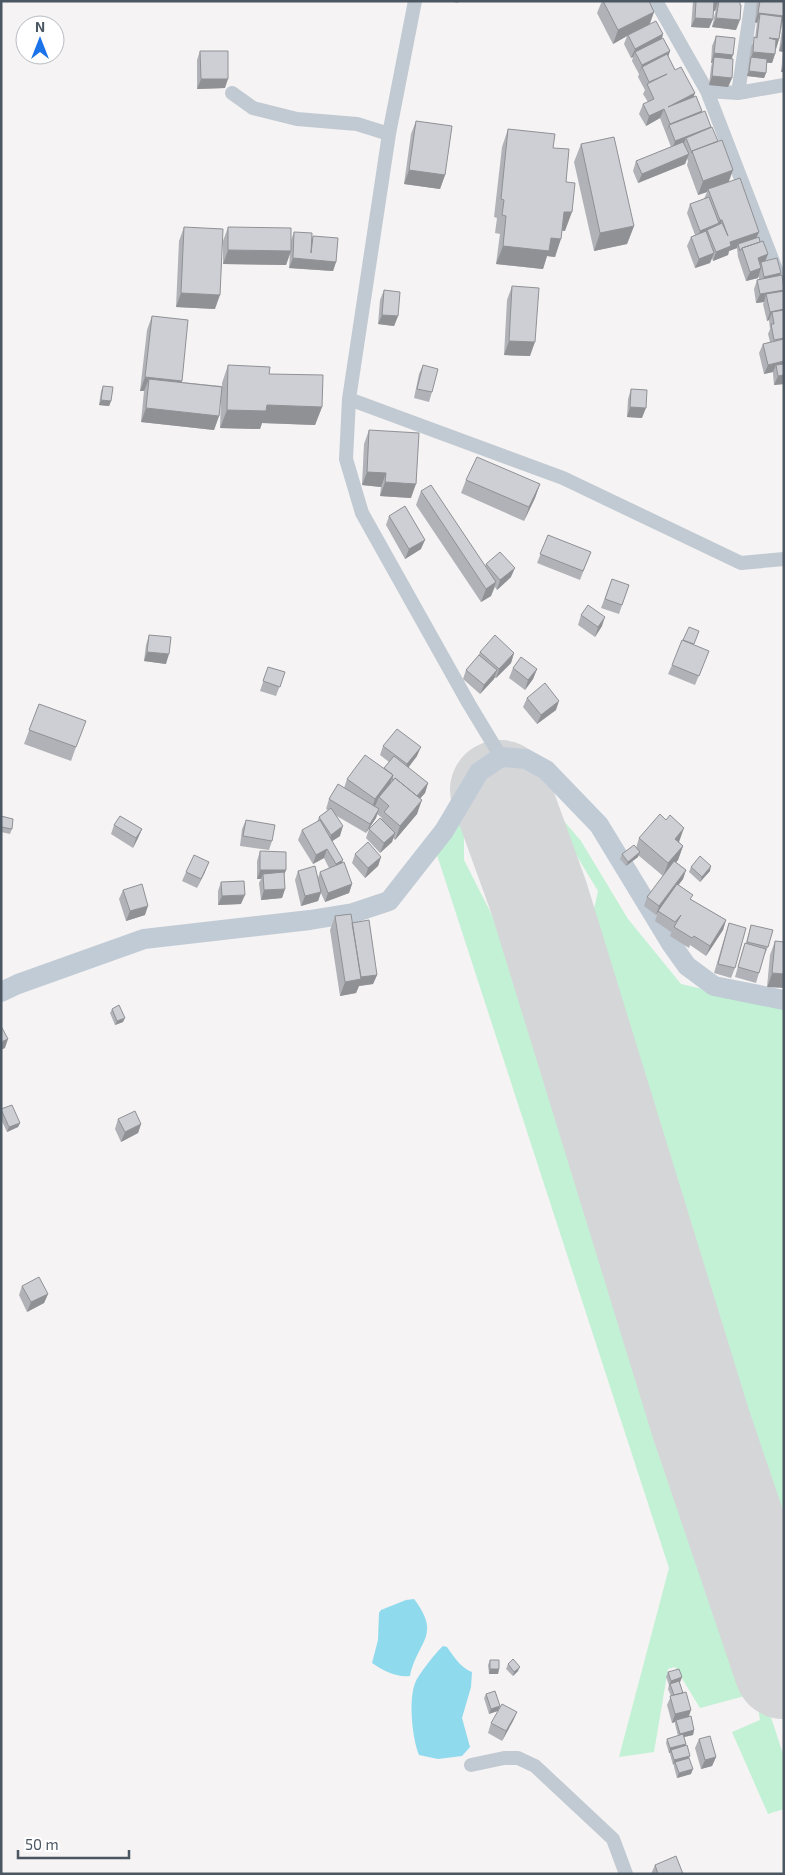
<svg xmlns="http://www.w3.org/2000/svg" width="785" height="1875" font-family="'Exo 2',sans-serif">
<rect width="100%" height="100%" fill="#f5f3f3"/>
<path fill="#c3f1d5" d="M500 779 528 787 552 807 581 841 628 919 681 984 784 1008V1581L583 959 598 891 552 815 514 785H488L475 804 464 831V860L523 976 531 985 784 1757V1809L768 1814 732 1732 760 1720 756 1693 700 1708 675 1667 668 1669 654 1752 619 1757 669 1568 437 855 479 783Z"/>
<path fill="#90daee" d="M414 1599C442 1636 418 1640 410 1676 397 1678 382 1670 372 1663L378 1640 379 1613 381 1610 406 1600Z
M443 1646 447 1647C454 1657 461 1668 472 1672L471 1687 462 1718 470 1747 462 1756 438 1759 419 1755C412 1738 408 1697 416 1681 420 1673 436 1652 443 1646Z"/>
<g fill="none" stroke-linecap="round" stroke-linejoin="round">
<path stroke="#d5d6d8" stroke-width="100" d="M500 790 539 898 701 1424 784 1669"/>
<path stroke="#c1cad2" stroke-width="14" d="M415 1 389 134 349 399 346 459 362 513 469 704 501 757
M656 1 707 91 784 290
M707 91 738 93 784 85
M232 93 253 108 297 119 357 124 389 134
M738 93 752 1
M349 399 563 478 741 563 784 559
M471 1765 504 1758H518L535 1766 613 1839 626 1874"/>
<path stroke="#c1cbd6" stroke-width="20" d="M1 992 18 984 144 939 310 920 353 913 389 901 444 831 479 772 501 757 526 759 546 770 599 825 672 945 687 966 714 986 784 1000"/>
</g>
<path fill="#b0b2b7" d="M449 1H458V3Z
M602 1H649L654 12 650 24 663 34 662 38 670 51 668 56 675 70 695 93 693 97 710 128 729 182 757 238 760 242 768 254 765 261 781 273 780 275 784 384 774 385 773 374V372L764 374 759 353 763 344 770 342 768 334 770 329 769 320 767 321 763 304 764 302 756 303 754 289 757 280 759 279V276L758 278 746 281 738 257 737 248 729 251 728 255 713 261 712 258 710 263 695 268 687 246 691 237 695 235 687 213 690 204 704 199 707 192 698 195 687 165 688 161 687 158 685 164 638 183 633 171 636 161 671 147 660 118 646 126 639 114 643 104 648 102 643 94 645 90 638 77 639 74 632 61 633 57 631 58 624 44 627 36 613 44 597 13Z
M693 1H740L736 30 712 27 716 9 715 11H713V19L709 28 691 27Z
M757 1H784V72H781L783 52 779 51 783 22 779 39 776 49 775 54 772 63H767L766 73 764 78 747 76 751 47 755 38 757 23 755 22Z
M716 36 732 59V78L728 87 709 85 711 67 712 63H711L712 46Z
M200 51 225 88 197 89V60Z
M416 121 445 175 440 189 404 184 411 134Z
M508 129 553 148 566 182 565 231 562 230 555 257 547 256 543 269 496 264 500 234 495 233 497 218 494 217 502 147Z
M581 144 634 226 627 244 594 251 574 162Z
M184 227 215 309 176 307 179 241Z
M228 227 291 240 294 232 312 240 313 236 336 262 333 271 289 268 290 253 286 265 223 264V241Z
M512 286 530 356 504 355 507 300Z
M384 290 398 316 394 326 378 324 380 300Z
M152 316 181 382 222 386V383L228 365 269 374 322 407 315 425 262 423 260 429 220 428 221 395 219 416 214 430 141 422 144 391H140L147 330Z
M423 365 432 392 429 402 414 398 419 374Z
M103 386 111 401 109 406 99 405 101 391Z
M631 389 642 418 627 417 628 399Z
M369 430 411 498 380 496 381 487 362 485 364 444Z
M466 480 540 484 535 498 524 521 461 493Z
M421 491 485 566 486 564 511 577 497 590 495 587 491 596 481 602 416 505Z
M389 516 421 549 405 559 386 525Z
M548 535 591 552 580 580 537 563Z
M612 579 629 585 619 614 601 608Z
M581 615 602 626 595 637 578 625Z
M149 635 166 664 144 661 146 645Z
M694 645 709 651 695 685 668 674 672 665Z
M480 652 514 653 511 663 496 678H494V679L480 694 463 679 466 670 478 656Z
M268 667 285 672 276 696 260 691Z
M513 668 537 669 533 679 525 690 509 678Z
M527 698 556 710 537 724 523 707Z
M39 704 76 747 71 761 24 744Z
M383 746 417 756 408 768 428 783 425 793 420 798 417 814 395 840 393 838 392 842 380 853 366 838 369 829 382 818 377 814 376 818 366 833 335 815 340 836 332 841 342 863 352 884 349 893 325 902 321 893 318 901 301 906 295 880 298 871 318 878 320 872 329 868 324 858 313 864 298 840 302 830 317 822 319 817 328 810 326 809 329 799 344 788 347 779 384 768 389 762 380 755Z
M1 816 12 829 10 834 1 832Z
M246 820 272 841 269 850 240 846 242 829Z
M114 825 142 829 138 838 133 848 111 834Z
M639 838 679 842 683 846 678 860 676 862 686 870 683 879 678 885 692 900 726 920 723 930 706 956 690 945 689 948 670 936 672 931 671 932 655 921 658 912 656 915 644 906 647 897 663 876 638 855V857L626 866 620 859 622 854 636 848Z
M260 851 286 870 284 875 285 889 282 898 261 900 259 883 261 879H257V861Z
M355 854 381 857 378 866 365 878 352 863Z
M691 867 710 871 700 882 689 872Z
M186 872H205L197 888 182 881Z
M221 882 241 904 218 905V891Z
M123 890 145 915 126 921 119 899Z
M335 916 352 923 377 975 373 984 359 986 356 993 340 996 330 930Z
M729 923 735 968 731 978 714 973 726 932Z
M751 925 768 947 764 956 756 983 735 977 742 952 745 943H746Z
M775 941 784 942 767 987 770 955Z
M112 1009 123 1022 115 1025 110 1013Z
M1 1109 20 1123 18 1127 7 1132 1 1119Z
M118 1119 141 1124 138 1133 121 1142 115 1129Z
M22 1286 48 1294 44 1303 27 1312 19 1295Z
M490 1660 499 1669 498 1674H489L488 1665Z
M508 1664 518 1671 513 1676 506 1669Z
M668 1672 682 1677 680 1682H679L688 1716 694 1730 693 1735 684 1737 685 1746 689 1758 691 1774 677 1778 674 1767V1764L673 1765 670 1754V1753H669L666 1743 667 1739 678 1736 675 1724V1722L672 1723 667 1705 671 1696 668 1689 669 1685 666 1677Z
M486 1694 500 1706 489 1714 484 1698Z
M517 1712 513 1721 502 1741 488 1733 491 1723Z
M699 1739 716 1757 712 1766 701 1769 695 1748Z
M655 1865 683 1874H651Z"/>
<path fill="#909195" d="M714 1 718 2 715 11H711Z
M654 12 649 25 628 35 627 36 613 44 618 30Z
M758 13 784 16V19L781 25 760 14 757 23 755 22Z
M695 18 713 19 709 28 691 27Z
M716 18 740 20 736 30 712 27Z
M663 34 660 44 635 52 633 57 631 58 635 49Z
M769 38 779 39 776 49 766 48Z
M782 42H784V49L783 52 779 51Z
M670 51 667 60 642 67 639 74 642 65Z
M753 52 775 54 772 63 750 61Z
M714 53 733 55 730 64 714 57 712 63H711Z
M784 63V72H781Z
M749 71 766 73 764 78 747 76Z
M712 76 732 78 728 87 709 85Z
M201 79H228L225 88 197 89Z
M695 93 692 102 668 107Z
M664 109 660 118 646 126 649 116Z
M702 111 699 121 669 125 666 133 670 124Z
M711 127 708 136 686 138 683 146 672 150 675 141Z
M689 154 685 164 638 183 642 174Z
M409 170 445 175 440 189 404 184Z
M733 170 728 184 708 189 707 192 698 195 703 181Z
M564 212H572L565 231 558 230Z
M720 220H722L719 229 707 230 704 237 696 240 700 231 718 224Z
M634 226 627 244 594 251 600 233Z
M759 232 755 241 738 244 737 248 729 251 728 255 713 261 716 252 730 242Z
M551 238 561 239 555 257 547 256 543 269 496 264 503 246Z
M228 250 291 251 286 265 223 264Z
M714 253 710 263 695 268 699 259Z
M768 254 764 264 761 262 760 265 758 258Z
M293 258 336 262 333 271 289 268Z
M761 268 758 278 746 281 750 272Z
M781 273 777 282 761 286 764 277Z
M784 290V292L766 294 764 302 756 303 760 294Z
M181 293 220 295 215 309 176 307Z
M784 309V317L772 312 769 320 767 321 770 312Z
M382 315 398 316 394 326 378 324Z
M509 341 535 342 530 356 504 355Z
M784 361V370L776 365 773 372 764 374 768 365Z
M784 375V384L774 385 778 376Z
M145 377 182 381 177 394 149 379 144 391H140Z
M101 400 111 401 109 406 99 405Z
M267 405 322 407 315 425 262 423 260 429 220 428 227 410Z
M630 407 646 408 642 418 627 417Z
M146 408 219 416 214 430 141 422Z
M367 472 386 473 381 487 362 485Z
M385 482 416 484 411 498 380 496Z
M540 484 535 498 524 521 529 507Z
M425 540 421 549 405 559 409 549Z
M515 568 511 577 497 590 500 580Z
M496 582 491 596 481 602 486 589Z
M605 617 602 626 595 637 598 627Z
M147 652 169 654 166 664 144 661Z
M514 653 511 663 496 678 499 669Z
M537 669 533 679 525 690 528 680Z
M497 670 494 679 480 694 484 685Z
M559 701 556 710 537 724 541 715Z
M421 747 417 756 404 773 407 764Z
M393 775 388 789 379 797 375 806 370 813 375 799Z
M428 783 425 793 413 807 416 798Z
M422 800 417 814 395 840 400 826Z
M379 809 376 818 366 833 370 824Z
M343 826 340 836 328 844 331 835Z
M684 828 679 842 670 852 675 839Z
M142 829 138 838 133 848 136 838Z
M395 833 392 842 380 853 384 843Z
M683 846 678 860 663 877 668 863Z
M327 849 324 858 313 864 316 855Z
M640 852 638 857 626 866 628 862Z
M381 857 378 866 365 878 368 868Z
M343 860 340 869 332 874 336 864Z
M209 862 205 872 197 888 201 879Z
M711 866 710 871 700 882 702 877Z
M260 870H286L282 879 263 874 261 879H257Z
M686 870 683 879 656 915 659 906Z
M352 884 349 893 325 902 328 893Z
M285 889 282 898 261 900 264 890Z
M321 892 318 901 301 906 305 896Z
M245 895 241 904 218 905 222 896Z
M148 906 145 915 126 921 130 911Z
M726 920 723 930 706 956 710 946Z
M772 973 784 974V988L767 987Z
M377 975 373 984 359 986 356 993 340 996 345 982 360 977Z
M125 1018 123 1022 115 1025 117 1021Z
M8 1039 5 1048 1 1050V1042Z
M20 1123 18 1127 7 1132 9 1127Z
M141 1124 138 1133 121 1142 125 1132Z
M48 1294 44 1303 27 1312 31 1302Z
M520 1667 518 1671 513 1676 514 1672Z
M490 1669H499L498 1674H489Z
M682 1677 680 1682 669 1686 671 1681Z
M500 1706 498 1711 489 1714 491 1709Z
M691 1710 688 1719 676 1720 675 1722 672 1723 675 1714Z
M517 1712 513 1721 502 1741 506 1731Z
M694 1730 693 1735 679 1738 680 1734Z
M686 1744 684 1749 671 1750 670 1753H669L670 1748Z
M690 1756 688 1760 675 1762 674 1764 673 1765 674 1760Z
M716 1757 712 1766 701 1769 705 1760Z
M693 1769 691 1774 677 1778 679 1773Z"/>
<path fill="#cdcfd5" stroke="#909195" d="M603 1H649L654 12 618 30Z
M696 1H718H714L713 19 695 18Z
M719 1H740V5H741L740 20 716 18Z
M760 1H784V16L758 13Z
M760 14 782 17 779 39 769 38 776 40 775 54 753 52 754 37 757 38Z
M656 21 663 34 635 49 628 35Z
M784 29V42H782Z
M716 36 735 38 733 55 714 53Z
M663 38 670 51 642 65 635 52Z
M200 51H228V79H201Z
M667 54 675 70 681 67 695 93 668 107 696 96 702 111 670 124 664 109 649 116 643 104 654 99 647 84 667 74 649 82 642 67Z
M714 57 733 59 732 78 712 76Z
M751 57 767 59 766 73 749 71Z
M705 111 711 127 675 141 669 125Z
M416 121 452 126 445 175 409 170Z
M712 127 718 141 692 151V153L686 138Z
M508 129 555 134 553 148 569 149 566 182 575 183 572 212H564L561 239 551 238 549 251 503 246 506 216 502 215 504 200 501 199Z
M614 137 634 226 600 233 581 144Z
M722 140 733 170 703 181 692 151Z
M683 142 689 154 642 174 636 161Z
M740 178 759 232 730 242 731 246 716 252 707 230 722 223 728 236 722 220H720L708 189Z
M709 197 719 223 700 231 690 204Z
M184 227 223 229 220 295 181 293Z
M228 227 291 228V251L228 250Z
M706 231 714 253 699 259 691 237Z
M294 232 312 233 311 253 313 236 338 238 336 262 293 258Z
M759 237 760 242 742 248 740 251 738 244Z
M763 241 768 254 758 258 761 268 750 272 742 248Z
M777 258 781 273 764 277 761 262Z
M782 275 784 290 760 294 757 280Z
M512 286 539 288 535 342 509 341Z
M384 290 400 292 398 316 382 315Z
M784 291V309L770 312 766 294Z
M784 310V338L774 340 771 324H774L772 312Z
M152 316 188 320 182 381 145 377Z
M784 339V361L768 365 763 344Z
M784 364V375L778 376 776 365Z
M228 365 270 367 269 374 323 375 322 407 267 405 266 411 227 410Z
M423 365 438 369 432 392 417 389Z
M149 379 222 387 219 416 146 408Z
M103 386 113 387 111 401 101 400Z
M631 389 647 390 646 408 630 407Z
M369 430 419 433 416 484 385 482 386 473 367 472Z
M477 457 540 484 529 507 466 480Z
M431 485 496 582 486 589 421 491Z
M405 506 425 540 409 549 389 516Z
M548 535 591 552 583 571 540 554Z
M500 552 515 568 500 580 486 564Z
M612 579 629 585 622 605 605 599Z
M588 605 605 617 598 627 581 615Z
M689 627 699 631 694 644 683 640Z
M149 635 171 637 169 654 147 652Z
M495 635 514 653 499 669 480 652Z
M682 640 709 651 699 676 672 665Z
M479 655 497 670 484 685 466 670Z
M521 657 537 669 528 680 513 668Z
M268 667 285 672 280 687 263 681Z
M545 683 559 701 541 715 527 698Z
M39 704 86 721 76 747 29 730Z
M397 729 421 747 407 764 383 746Z
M365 755 393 775 375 799 347 779Z
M394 756 428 783 417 796 395 778 393 780 392 778 393 775 384 768Z
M395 778 422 800 400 826 384 812 389 806 379 797Z
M338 784 379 809 370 824 329 799Z
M331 808 343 826 331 835 319 817Z
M660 814 666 820 670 815 684 828 675 839 683 846 668 863 639 838Z
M1 816 13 819 12 829 1 827Z
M120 816 142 829 136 838 114 825Z
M380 818 395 833 384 843 369 829Z
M246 820 275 825 272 841 243 836Z
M320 820 343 860 336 864 327 849 316 855 302 830Z
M368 842 381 857 368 868 355 854Z
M634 845 640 852 628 862 622 854Z
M260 851 286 852V870H260Z
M194 855 209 862 201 879 186 872Z
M700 856 711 866 702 877 691 867Z
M674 861 686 870 659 906 647 897Z
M344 862 352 884 328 893 320 872Z
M315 866 321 892 305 896 298 871Z
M284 872 285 889 264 890 263 874Z
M244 881 245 895 222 896 221 882Z
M142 884 148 906 130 911 123 890Z
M677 884 693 895 690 899 726 920 710 946 694 936 692 938 674 927 681 915 675 922 658 911Z
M351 914 361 979 345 982 335 916Z
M369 920 377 975 361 977 352 923Z
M729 923 746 928 735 968 718 964Z
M751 925 773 930 768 947 747 942Z
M775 941 784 942V974L772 973Z
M745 943 766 949 759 973 738 967Z
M119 1005 125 1018 117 1021 112 1009Z
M1 1026 8 1039 1 1042Z
M12 1105 20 1123 9 1127 1 1109Z
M135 1111 141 1124 125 1132 118 1119Z
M39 1277 48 1294 31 1302 22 1286Z
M513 1659 520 1667 514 1672 508 1664Z
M490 1660H499V1669H490Z
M679 1669 682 1677 671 1681 668 1672Z
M679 1681 683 1693 674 1695 670 1684Z
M495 1691 500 1706 491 1709 486 1694Z
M686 1692 691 1710 675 1714 670 1696Z
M502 1704 517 1712 506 1731 491 1723Z
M691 1716 694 1730 680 1734 676 1720Z
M683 1734 686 1744 670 1748 667 1739Z
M710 1736 716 1757 705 1760 699 1739Z
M687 1745 690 1756 674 1760 671 1750Z
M689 1758 693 1769 679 1773 675 1762Z
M676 1856 683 1874H658L655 1865Z"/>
<rect width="785" height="1875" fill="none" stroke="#4a5661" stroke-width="5"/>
<g transform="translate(40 40)"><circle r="24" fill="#ffffff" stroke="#b7bbc0"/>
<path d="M0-4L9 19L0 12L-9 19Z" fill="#1a73e8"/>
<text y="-8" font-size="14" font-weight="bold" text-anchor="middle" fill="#4a5661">N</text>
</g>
<path d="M18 1850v8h111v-8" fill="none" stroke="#4a5661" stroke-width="2.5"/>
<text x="25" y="1850" font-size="15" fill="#4a5661" stroke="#ffffff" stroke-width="4" paint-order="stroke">50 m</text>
</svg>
